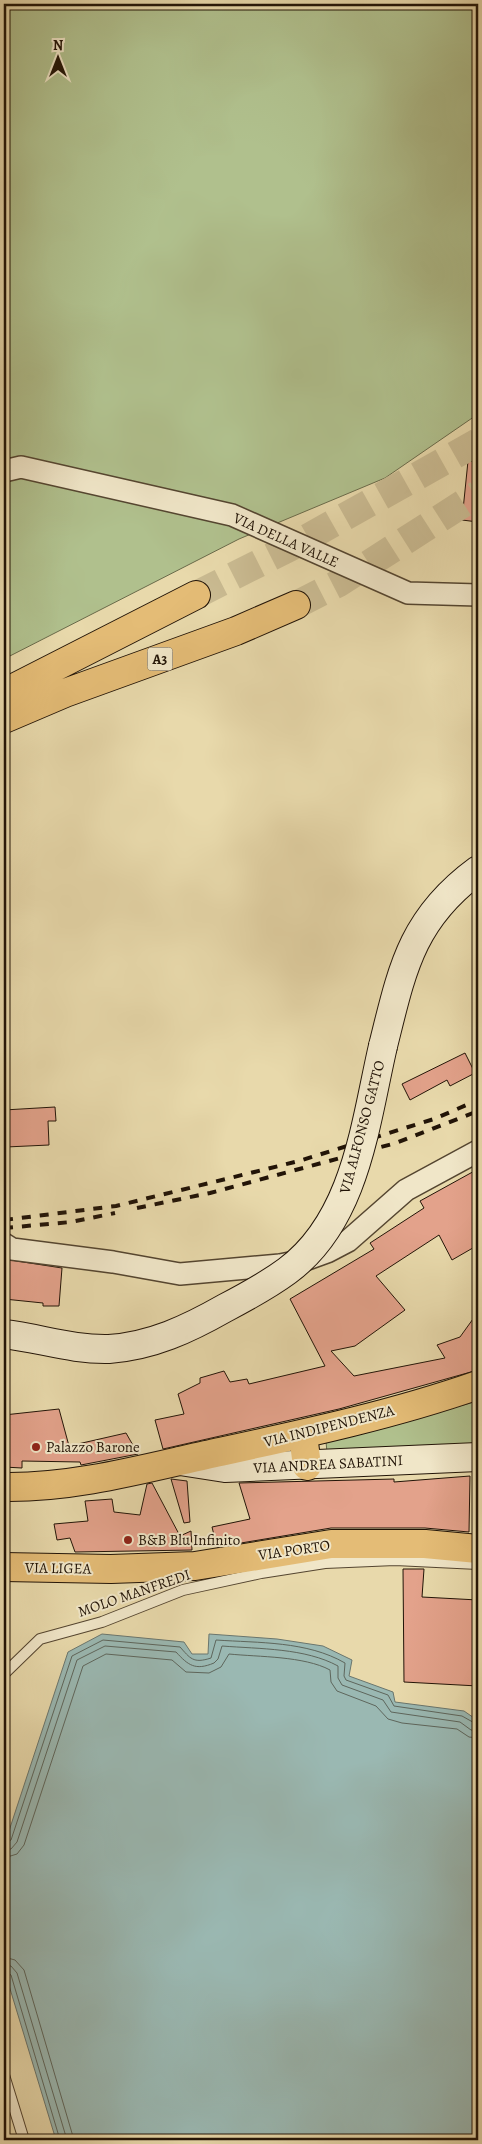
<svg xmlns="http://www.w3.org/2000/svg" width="482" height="2144" font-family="Alegreya,serif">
<rect width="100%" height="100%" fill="#e8d9ab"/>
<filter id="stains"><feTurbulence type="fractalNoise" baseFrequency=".004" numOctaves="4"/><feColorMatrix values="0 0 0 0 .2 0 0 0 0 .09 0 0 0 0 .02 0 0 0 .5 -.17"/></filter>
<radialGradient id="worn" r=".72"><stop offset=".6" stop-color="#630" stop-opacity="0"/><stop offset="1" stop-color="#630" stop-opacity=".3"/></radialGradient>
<path fill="#b0c08d" stroke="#696a4a" d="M4 4H474L478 11V414L385 478 239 539 4 659Z
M478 1401V1443L327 1452 326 1442Z"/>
<path fill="#9ab8b2" stroke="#6a766e" d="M102 1634 184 1642 192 1654H208L209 1634 277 1639 323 1646 352 1660 349 1676 393 1692 395 1702 464 1711 477 1720 478 2140H56L4 1969V1846L68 1652Z"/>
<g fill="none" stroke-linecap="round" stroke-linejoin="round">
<path stroke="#5e665c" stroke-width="1" d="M4 1844 11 1840 72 1656 103 1640 180 1647C190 1658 193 1664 211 1658L216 1640C259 1643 307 1641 345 1663L344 1676 346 1680 388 1695 394 1706 462 1716 478 1725
M4 1850 11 1849 17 1842 77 1660 105 1646 176 1652C188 1665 195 1671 214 1663L218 1659 222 1646C260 1649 305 1648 338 1666V1678L342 1685 383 1700 391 1712 460 1722 471 1730 478 1731
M4 1858 17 1854 24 1845 83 1666 106 1654 172 1660 186 1672 209 1673 221 1667 229 1654C259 1657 304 1656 330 1670L331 1682 337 1691 376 1706 388 1719 402 1723 457 1729 469 1737 478 1738
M4 1957 15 1960 24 1970 74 2140
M4 1965 11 1966 17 1973 67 2140
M4 1971 11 1975 60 2140"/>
</g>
<path fill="#e3a28b" stroke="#221407" d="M468 461 478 462V522L462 520Z
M465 1053 475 1073 450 1086 447 1080 410 1100 402 1084Z
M55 1107 56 1121H48L49 1145 6 1147 4 1110Z
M478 1169V1245L452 1260 439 1235 376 1276 405 1310 355 1346 331 1351 354 1376 445 1358 437 1345 460 1337 478 1312V1370L339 1409 163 1449 155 1420 184 1414 178 1394 200 1383V1378L224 1371 230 1382 247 1379 249 1384 325 1366 290 1299 374 1249 370 1243 424 1208 420 1201Z
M4 1259 62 1268 59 1306H43V1303L4 1299Z
M59 1409 69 1446 126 1433 138 1454 81 1465 80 1462 22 1461V1468L4 1467V1415Z
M470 1476 469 1532 425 1528H331L217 1547 212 1527 250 1519 239 1483 394 1479V1482Z
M171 1479 187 1481 190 1522 184 1523Z
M152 1483 180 1536 191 1531 192 1550 75 1552 70 1538 57 1540 54 1524 88 1521 85 1501 112 1499 114 1512 140 1515 147 1484Z
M403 1569H424L422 1597 478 1600V1686L404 1682Z"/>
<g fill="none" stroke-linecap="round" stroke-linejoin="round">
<path stroke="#cabb92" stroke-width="28" stroke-dasharray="28 14" stroke-linecap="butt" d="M196 595 289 548 478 442
M296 605 339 583 478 494"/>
<g stroke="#544530" stroke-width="12">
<path id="service" d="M4 1674 40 1639 102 1622 183 1590 261 1573 325 1563 395 1560 478 1564
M4 2075 24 2140"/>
</g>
<g stroke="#544530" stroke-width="24">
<path id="minor" d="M4 471 21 467 232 515 408 593 478 595
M4 1244 12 1249 113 1262 180 1274 280 1265 305 1260 327 1252 348 1241 406 1190 478 1151"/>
</g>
<g stroke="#221407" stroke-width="30">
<path id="secondary" d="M383 1046C402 970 411 919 478 870
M180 1461 225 1468 478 1457"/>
</g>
<g stroke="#221407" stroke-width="30">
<path id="primary" d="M303 1435 307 1466
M4 1487C72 1488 139 1470 206 1455 298 1435 389 1416 478 1385
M4 1567 111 1569 195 1566 331 1544H425L478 1549"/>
</g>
<g stroke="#221407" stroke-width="30">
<path id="motorway" d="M4 693 196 595
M4 719 65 693 236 631 296 605"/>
</g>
<use href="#service" stroke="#f0e6c8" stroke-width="10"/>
<use href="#minor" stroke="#f0e6c8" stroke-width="21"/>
<use href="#secondary" stroke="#f0e6c8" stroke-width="28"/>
<use href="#primary" stroke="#e4bc76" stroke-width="28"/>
<use href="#motorway" stroke="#e4bc76" stroke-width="28"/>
<path stroke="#221407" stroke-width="4" stroke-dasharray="9 9" stroke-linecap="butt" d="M137 1208 210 1193 396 1143 478 1111
M4 1220 116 1206 299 1161 434 1119 478 1100
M4 1228 71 1222 115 1213"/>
<g stroke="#221407" stroke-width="30" stroke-linecap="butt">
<path id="secondary-bridge" d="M4 1334C39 1338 73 1350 109 1349 152 1346 188 1329 225 1308 246 1297 268 1285 287 1271 356 1220 365 1124 383 1046"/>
</g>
<use href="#secondary-bridge" stroke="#f0e6c8" stroke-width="28"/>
</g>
<g fill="#8f2418" stroke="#f0e6c8" stroke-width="2">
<circle cx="36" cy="1447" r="5"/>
<circle cx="128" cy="1540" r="5"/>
</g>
<g text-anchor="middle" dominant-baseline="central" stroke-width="4" stroke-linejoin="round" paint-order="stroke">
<rect fill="#f0e6c8" stroke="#605341" stroke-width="1" x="147.5" y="647.5" width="25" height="23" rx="4"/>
<g font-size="14" font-weight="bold" fill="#221407">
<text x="160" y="659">A3</text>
</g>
<g font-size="15" fill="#221407" stroke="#f0e6c8">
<text transform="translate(286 540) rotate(24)">VIA DELLA VALLE</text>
<text transform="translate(362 1127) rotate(-75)">VIA ALFONSO GATTO</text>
<text transform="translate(329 1426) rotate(-14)">VIA INDIPENDENZA</text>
<text transform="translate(328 1464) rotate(-3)">VIA ANDREA SABATINI</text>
<text transform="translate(294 1550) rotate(-8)">VIA PORTO</text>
<text transform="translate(58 1568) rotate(1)">VIA LIGEA</text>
<text transform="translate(134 1593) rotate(-19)">MOLO MANFREDI</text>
</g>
<g font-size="15" fill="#221407" stroke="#f0e6c8" text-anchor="start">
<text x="46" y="1447">Palazzo Barone</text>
<text x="138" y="1540">B&amp;B Blu Infinito</text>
</g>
</g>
<rect width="482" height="2144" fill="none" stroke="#e8d9ab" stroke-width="20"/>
<rect x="5" y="5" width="472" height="2134" fill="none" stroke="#221407" stroke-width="2.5"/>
<rect x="10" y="10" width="462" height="2124" fill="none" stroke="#221407"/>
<g transform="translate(58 58)" stroke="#f0e6c8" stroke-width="4" paint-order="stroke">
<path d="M0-4L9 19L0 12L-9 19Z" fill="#221407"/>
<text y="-8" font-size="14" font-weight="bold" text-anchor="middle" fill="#221407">N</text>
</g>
<rect width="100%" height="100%" filter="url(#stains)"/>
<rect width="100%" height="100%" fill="url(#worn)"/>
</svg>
